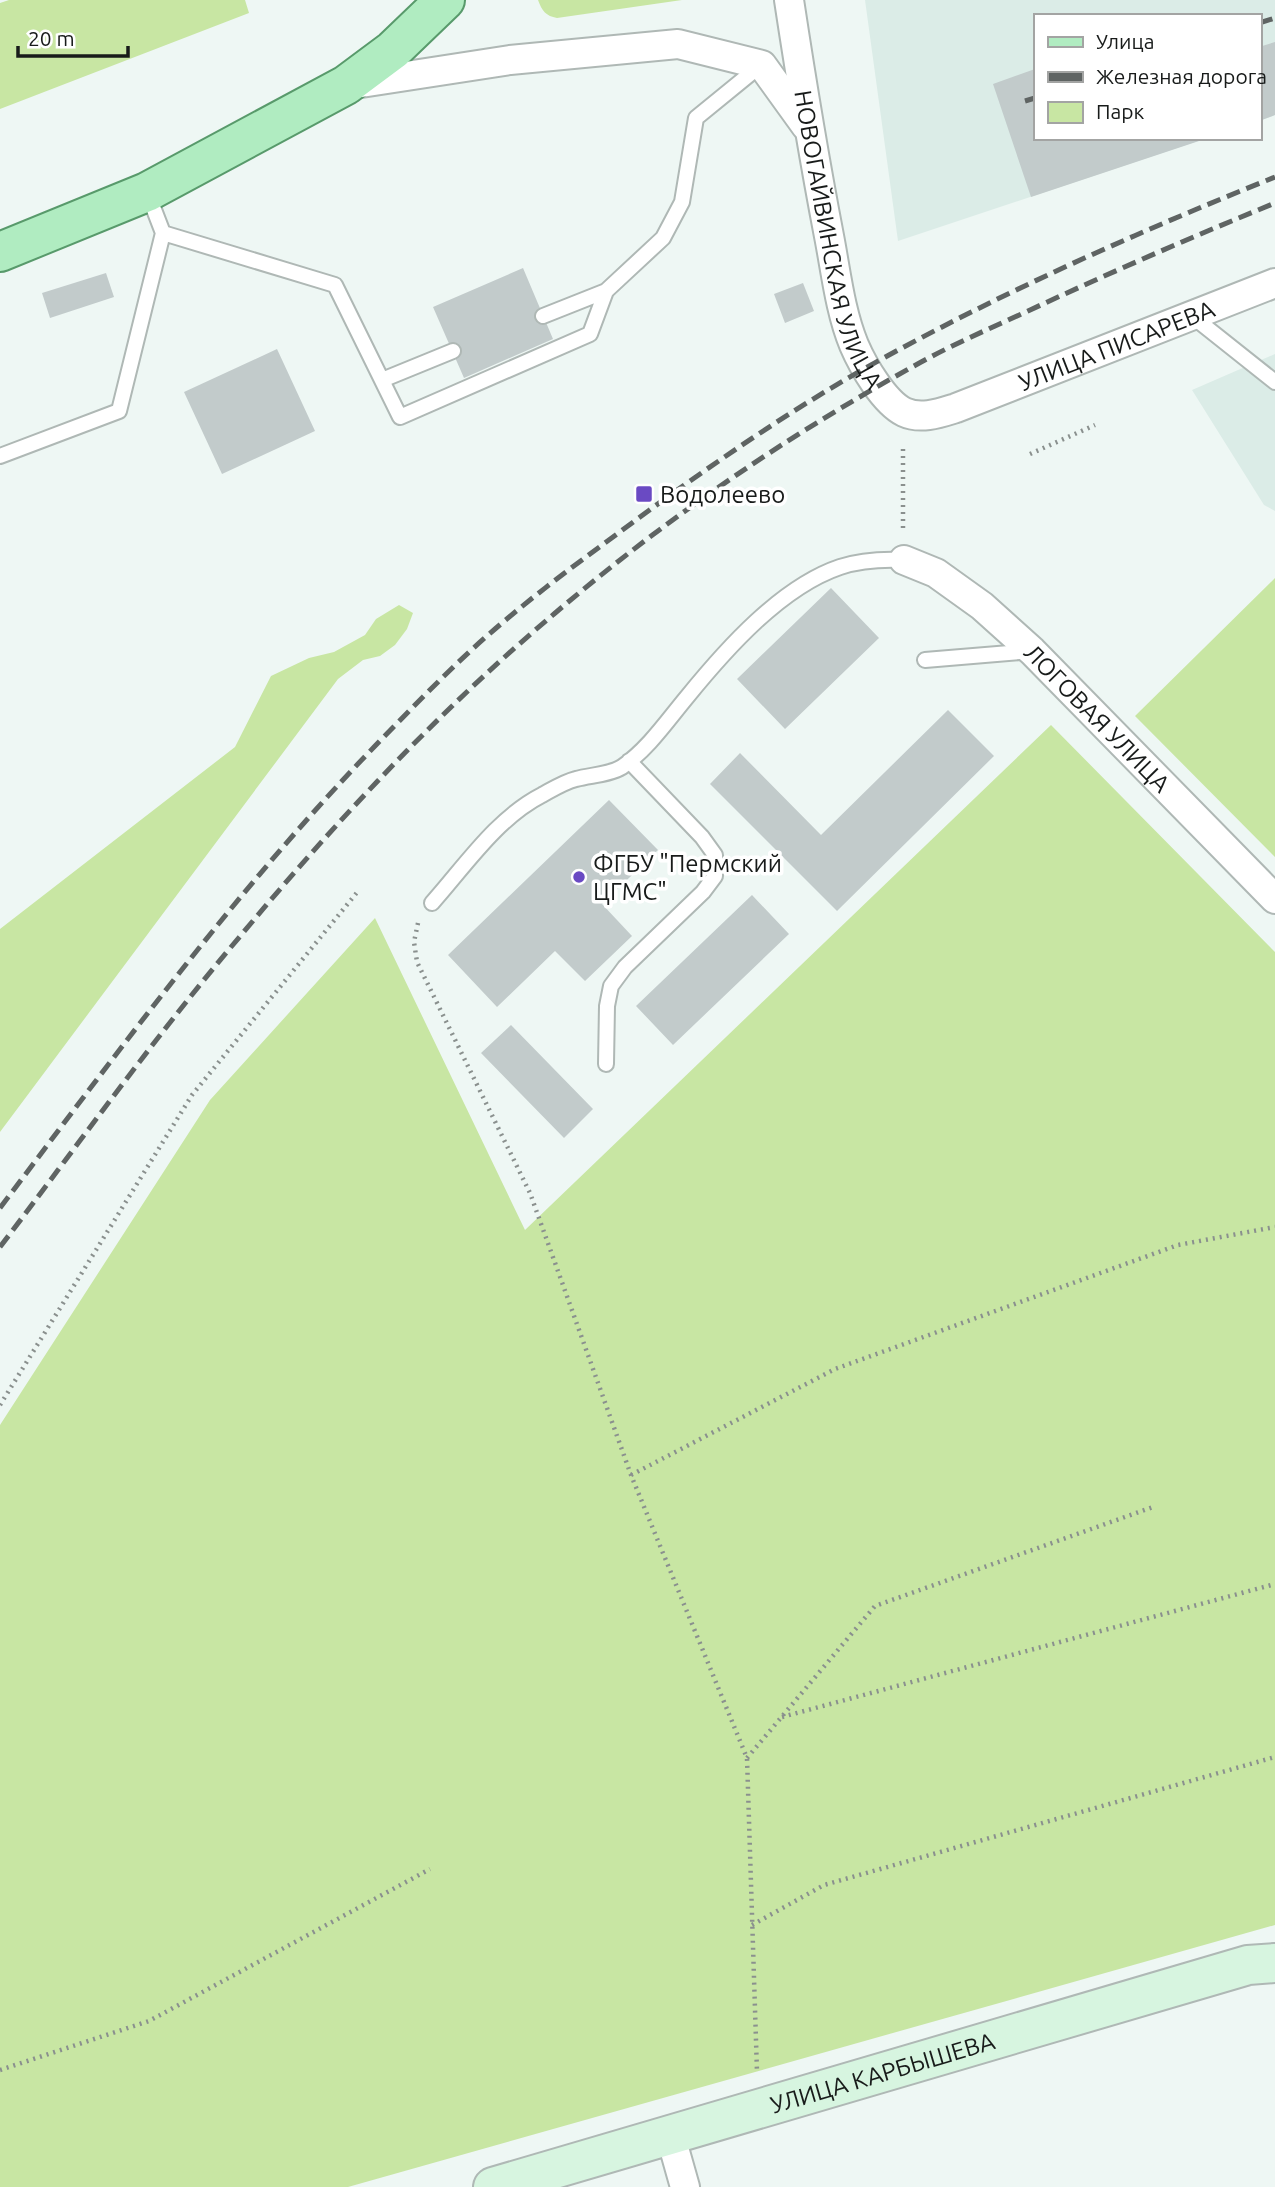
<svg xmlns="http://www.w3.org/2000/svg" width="1275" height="2187" font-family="Ubuntu,sans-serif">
<rect width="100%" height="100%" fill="#eef7f4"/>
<path fill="#dbece7" d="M865 0H1275V115L1259 121V16H1035V138H1207L898 241Z
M1275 354V511L1264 505 1192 390Z"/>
<path fill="#c8e6a3" d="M9 0H245L249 13 0 109V3Z
M538 0H682L557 18C546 16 542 11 538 0Z
M1275 578V857L1135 716Z
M399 605 413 613 407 629 395 645 380 656 363 660 338 679 0 1132V929L235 747 271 676 309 658 334 652 365 635 376 619Z
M1051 725 1275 952V1925L348 2187H0V1425L210 1100 375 918 525 1230Z"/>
<path fill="#c2cbcb" d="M1275 42V115L1259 121V47Z
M1035 69V138L1205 139 1031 197 993 84Z
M523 268 553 339 464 378 433 307Z
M106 273 114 297 50 318 42 293Z
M803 283 814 311 785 323 774 294Z
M277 349 315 431 222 474 184 392Z
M831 588 879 638 785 729 737 679Z
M948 710 994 756 837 911 710 784 740 753 821 835Z
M609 800 658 850 602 904 632 936 585 981 555 951 497 1007 448 955Z
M752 895 789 934 673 1045 636 1006Z
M511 1025 593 1109 564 1138 481 1053Z"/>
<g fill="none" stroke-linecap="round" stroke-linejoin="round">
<g stroke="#afb8b5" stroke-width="18">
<path id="lane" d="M163 233 335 285 400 417 590 334 606 291 663 238 682 202 696 118 761 65
M543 316 606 291
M1192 316 1275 382
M382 380 453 351
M0 456 119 411 163 233 148 194
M925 660 1032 651
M432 903C465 866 497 818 542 795 553 789 564 782 576 779 590 775 609 775 622 767 648 749 667 721 687 697 726 649 781 587 840 567 861 560 882 559 904 560
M606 1064 607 1006 611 986 625 967 703 892 715 876V855L702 837 629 761"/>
</g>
<g stroke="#afb8b5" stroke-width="32">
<g id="street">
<path id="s1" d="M789 0C801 79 814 158 829 236 836 272 840 311 854 345 863 366 884 402 904 412 921 420 940 413 956 408L1275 283"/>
<path d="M348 85 510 60 678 44 762 65 806 126"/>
<path id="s2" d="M904 560 936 573 982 606 1032 651 1275 899"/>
<path d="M670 2134 685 2187"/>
</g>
</g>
<g stroke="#afb8b5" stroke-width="42">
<g id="secondary">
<path id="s3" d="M493 2187 1248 1965 1275 1963"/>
</g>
</g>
<g stroke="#589a6b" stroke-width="42">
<path id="primary" d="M0 252 147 192 346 85 393 50 445 0"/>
</g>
<path stroke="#8a908e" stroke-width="4.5" stroke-dasharray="2 5" stroke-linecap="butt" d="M1030 454 1095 425
M903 528V446
M418 923 414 942 417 962 530 1193 631 1475 747 1758 757 2072
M0 1405 192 1095 359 890
M631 1475 835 1369 1178 1245 1275 1227
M782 1717 1275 1584
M747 1758 875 1606 1153 1507
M752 1925 824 1885 1275 1757
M0 2070 149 2021 430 1869"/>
<use href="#lane" stroke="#fff" stroke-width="14"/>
<use href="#street" stroke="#fff" stroke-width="28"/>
<use href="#secondary" stroke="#d7f5e0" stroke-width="38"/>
<use href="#primary" stroke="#b0ecc1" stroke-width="38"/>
<path stroke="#5f6463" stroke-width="5" stroke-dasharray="14 7" stroke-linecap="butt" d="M1259 23 1275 18
M1025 101 1035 98
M0 1208C120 1049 237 889 375 746 414 706 453 665 495 629 546 585 601 546 655 506 734 449 815 394 902 348 1023 283 1148 228 1275 177
M0 1247C80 1142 157 1034 242 934 337 820 440 710 554 614 664 520 787 436 914 366 951 345 989 329 1028 311 1109 273 1192 237 1275 203"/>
</g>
<g fill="#6a4ac3" stroke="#fff" stroke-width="2.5">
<rect x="635" y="485" width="18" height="18" rx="3.5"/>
<circle cx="579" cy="877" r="7"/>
</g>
<g text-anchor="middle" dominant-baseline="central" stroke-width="7" stroke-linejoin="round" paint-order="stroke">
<g font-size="24" fill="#181b1a" stroke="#fff">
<text stroke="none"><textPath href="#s1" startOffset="245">НОВОГАЙВИНСКАЯ УЛИЦА</textPath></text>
<text stroke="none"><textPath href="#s1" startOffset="662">УЛИЦА ПИСАРЕВА</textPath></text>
<text stroke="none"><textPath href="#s2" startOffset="252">ЛОГОВАЯ УЛИЦА</textPath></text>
<text stroke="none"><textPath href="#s3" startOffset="406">УЛИЦА КАРБЫШЕВА</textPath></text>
</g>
<g font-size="24" fill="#181b1a" stroke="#fff" text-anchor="start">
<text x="660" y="494">Водолеево</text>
<text x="593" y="863">ФГБУ "Пермский<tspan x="593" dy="28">ЦГМС"</tspan></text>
</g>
</g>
<rect x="1034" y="14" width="228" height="126" fill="#ffffff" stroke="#a3a4a3" stroke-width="2"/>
<rect x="1048" y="37" width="35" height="10" fill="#b0ecc1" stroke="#a3a4a3" stroke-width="2"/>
<text x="1096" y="49" font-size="21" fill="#181b1a">Улица</text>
<rect x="1048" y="72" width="35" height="10" fill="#5f6463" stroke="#a3a4a3" stroke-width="2"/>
<text x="1096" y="84" font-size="21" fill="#181b1a">Железная дорога</text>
<rect x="1048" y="102" width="35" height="21" fill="#c8e6a3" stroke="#a3a4a3" stroke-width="2"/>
<text x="1096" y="119" font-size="21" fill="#181b1a">Парк</text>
<path d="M18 46v10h110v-10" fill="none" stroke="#181b1a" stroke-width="3.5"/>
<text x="28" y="46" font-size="21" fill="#181b1a" stroke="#ffffff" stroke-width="5" paint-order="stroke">20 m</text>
</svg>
